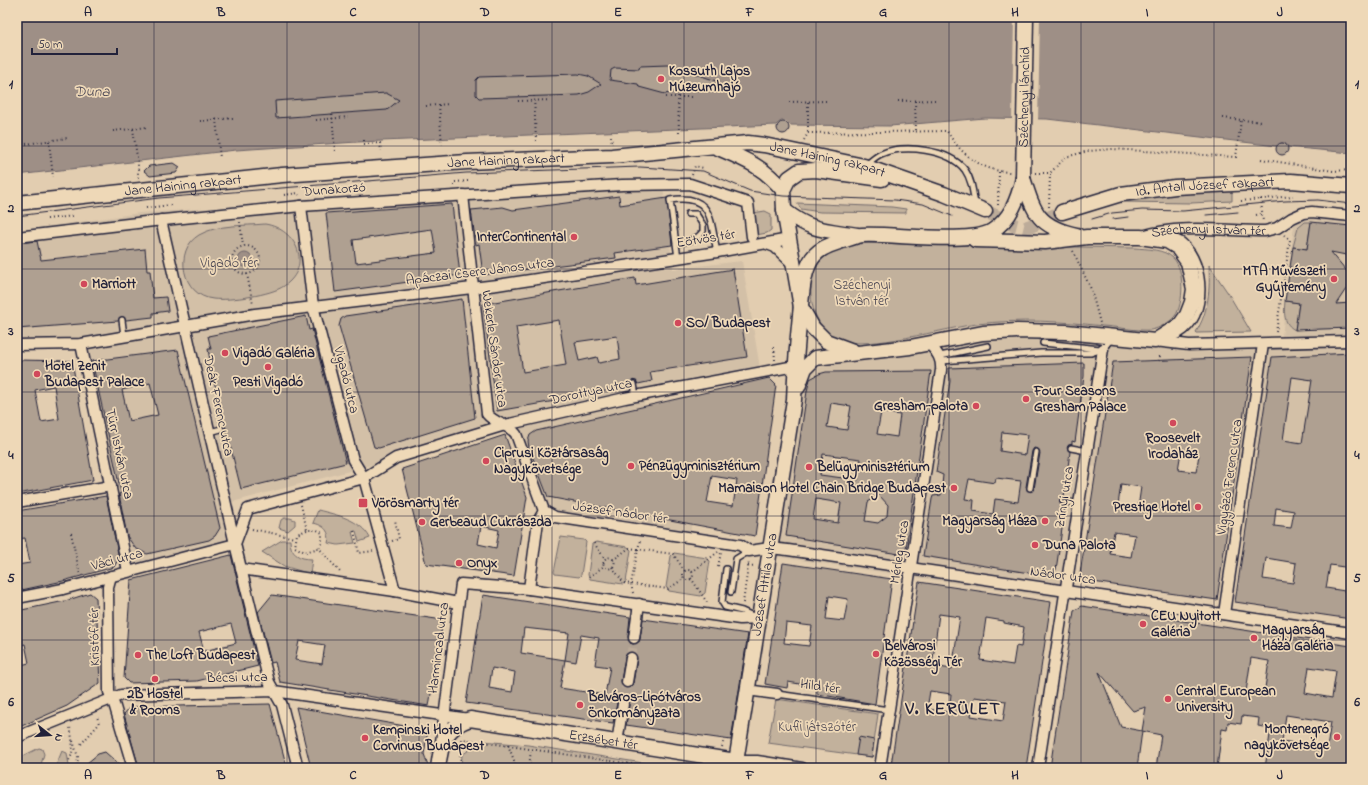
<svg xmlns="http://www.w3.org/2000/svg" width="1368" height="785" font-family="'Indie Flower',sans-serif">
<rect width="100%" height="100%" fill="#e2cdb0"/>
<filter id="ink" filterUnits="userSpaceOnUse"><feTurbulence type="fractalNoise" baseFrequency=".025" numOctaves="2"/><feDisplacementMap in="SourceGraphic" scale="8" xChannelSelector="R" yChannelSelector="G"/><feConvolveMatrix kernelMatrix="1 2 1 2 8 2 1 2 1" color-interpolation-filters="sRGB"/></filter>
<g filter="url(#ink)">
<path fill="#d3c0a7" d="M662 177 673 269 742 261 761 374 645 401 643 407 703 460 690 533 541 515 508 429 221 505 227 543 133 565 88 348 17 349V231L140 213Z
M1308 218 1351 221V471L1258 451 1176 438 1170 479 1090 466 1071 600 772 556 801 371 928 346 1006 335 1281 346 1294 225Z"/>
<path fill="#c2b19c" stroke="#726a6c" d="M1232 190V201L1191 203 1121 202 1131 198Z
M797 203 892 207 906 209V213L820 212 801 209Z
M765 211 771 214V230L767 233 756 235 753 213Z
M1305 222H1311L1307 249 1293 247 1298 228Z
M265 224C297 229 313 266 284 286 271 295 230 301 213 299 182 296 173 250 199 235 218 224 244 226 265 224Z
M855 243 1135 248C1147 249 1164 249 1173 258 1185 269 1184 304 1175 316 1169 323 1160 328 1151 330 1135 331 1119 327 1103 326 1062 321 1019 319 977 324 945 328 867 351 840 340 816 331 806 299 813 276 819 254 836 250 855 243Z
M1209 265 1228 293 1251 332 1197 333 1196 332C1209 311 1210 289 1209 265Z
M1285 301 1299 303 1295 330C1283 324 1284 312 1285 301Z
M318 510C337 515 360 519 370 538L359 542 356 531 352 532 355 543 338 545 328 543C331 532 324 525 313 523Z
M284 518H290L295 520V525L288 531 279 528 281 520Z
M561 537 584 540 586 542 581 575 579 577 555 574 554 572Z
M282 540H290C290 554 299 559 312 559L310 574 284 566 262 552Z
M596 542 628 547 631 550 626 582 623 584 590 579 588 575 592 544Z
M674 553 707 558 710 561 705 593 701 596 669 591 666 587 671 556Z
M776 699 878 714 872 757 768 743Z
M482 741 528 745 675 768H461L462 755Z
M39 748 42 749 44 754 40 768H17V759Z
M62 751 67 753 69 765 66 768H55Z"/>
<path fill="#9e8f86" stroke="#6c6368" d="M17 17H1351V153L1288 147 1285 143H1281L1277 146 1047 119 985 118 890 126 790 125 786 121H781L776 125 357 142 236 150 17 175Z
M238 260a7 7 0 1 1 14 0a7 7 0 1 1-14 0Z"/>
<path fill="#e2cdb0" d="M1014 17H1040L1038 121 1012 120Z"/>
<path fill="#afa091" stroke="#22223b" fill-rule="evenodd" d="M667 65 720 82 665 94 639 87 638 84 610 80 611 70 615 68 639 69 640 66Z
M578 74 588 76 601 84 589 92 579 95 479 98 476 95V80L479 77Z
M386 93 399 100 387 110 276 118 275 101Z
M777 128a6 6 0 1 1 12 0a6 6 0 1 1-12 0Z
M1276 149a6 6 0 1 1 12 0a6 6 0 1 1-12 0Z
M174 163 180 167 176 173 150 176 144 171 149 166Z
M619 196 620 205 667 198 672 245 615 253 616 258 483 275 479 244 476 245 471 210 503 207 513 210Z
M452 204 460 275 335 292 326 213ZM432 229 436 253 356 263 353 240Z
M1311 222 1351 226V256L1331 252 1350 275V283L1336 304 1351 303V328L1295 330 1299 303 1285 301 1293 247 1307 249Z
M37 241 41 260 145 249 147 271H150L153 298 166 297 168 311 153 313V317L126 320 122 316 118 321 17 329V243Z
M733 269 747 357 650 372 652 381 638 384 633 380 630 385 584 396 497 411 483 304 635 278 636 285ZM559 320 566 365 523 372 516 327ZM617 336 620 359 599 363 597 357 579 361 575 342Z
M462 299 475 418 379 448 374 447 339 326 341 319 345 316Z
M306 316 309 330 312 329 346 463 241 489 213 377 208 349H211L208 336Z
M178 350 220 528 215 536 209 540 147 554 135 548 127 536 119 494 121 493 92 361ZM150 383 158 415 129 421 122 390Z
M1351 353V568L1330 565 1326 588 1351 592V619L1235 602 1272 357ZM1292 377 1312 380 1302 443 1283 440ZM1276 508 1294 511 1291 528 1274 526ZM1266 558 1296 563 1293 583 1263 579Z
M1252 357 1217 600 1079 580 1113 362ZM1181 452 1199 455 1196 472 1178 470ZM1121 484 1141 487 1138 508 1118 505ZM1114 532 1135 535 1131 557 1110 554Z
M17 360 72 361 93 480 17 494ZM54 386 59 419 41 422 35 390Z
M1084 363V376L1075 442 1072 441V444L1067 447 1070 452 1064 497 1059 501 1062 505V508H1065L1056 570 1048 576 923 556 932 499 933 496 941 495 943 475 936 472 950 381 949 368ZM1002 432 1028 435 1025 455 1000 451ZM1034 448 1038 449 1040 453 1034 489 1030 492 1026 487 1032 451ZM996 478 1021 481 1018 502 995 499 993 514 973 511 974 500 965 499 969 479 995 483Z
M931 371 906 549 899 554 786 536 807 391 810 379 819 374 826 372ZM831 403 851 406 847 430 827 427ZM881 412 900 415 897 437 877 434ZM823 454 861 459 858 480 820 475ZM879 495 888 505 887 516 878 523 865 521 868 502ZM816 499 841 503 838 523 813 519Z
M769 378 776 385 755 536 548 497 529 448 528 441 530 435 536 431ZM712 476 737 480 733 506 707 502Z
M505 435 527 497 514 576 426 564 402 469ZM481 526 499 530 496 548 478 544Z
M106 496 119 558 114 567 63 581 17 591V565L30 563 25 538 17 539V511Z
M231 555 258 666 197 681 129 683 124 678 131 580ZM231 624 236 643 204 651 199 632Z
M783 563 892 579 875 704 817 694V687L788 682 787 688 765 684ZM829 596 848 599 844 621 826 619ZM786 623 812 626 809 646 784 643Z
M919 582 1051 602 1026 768H893L891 765ZM939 614 960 617 952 669 932 666ZM986 618 1004 621V623L1024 627 1021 647 1016 646 1013 665 980 660ZM930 691 951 694 949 712 927 709ZM974 697 1006 701 1003 721 971 716Z
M90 593 96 598 100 683 67 706 17 728V666L29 663 25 644 17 646V611L65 601Z
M272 595 443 620 429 706 280 682 275 662 271 663 258 612ZM299 641 325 645 322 664 295 660Z
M483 595 630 617 628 637 630 643 633 644 639 642 640 639 643 619 748 634 731 740 626 725 629 705 627 699 624 698 618 700 617 703 613 723 466 703ZM524 628 569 633 565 660 521 653ZM581 635 599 638 595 665 610 667 605 695 560 688 565 660 576 662ZM628 652 635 653 637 659 633 683 630 688H626L623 687 621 681 625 657ZM492 668 515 672 512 692 489 688Z
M1082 606 1351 646V753L1349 768H1290L1279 766 1278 768H1265L1271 728 1258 726 1259 718 1242 716 1241 724 1228 722 1227 730 1222 729 1217 768H1156L1161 735 1142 731 1137 768H1050L1074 611ZM1251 658 1269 661 1264 695 1246 692ZM1309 667 1336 671 1332 698 1305 693ZM1099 672 1133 711 1146 707 1142 731 1121 727ZM1286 715 1331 722 1327 748 1282 741Z
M270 704 287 768H139L124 714 130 707Z
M296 707 428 730 424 754 429 768H311Z
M859 737 874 740 872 757 856 755Z
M105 752 123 768H81L98 754Z"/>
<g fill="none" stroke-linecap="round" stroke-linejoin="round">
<path stroke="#bcab99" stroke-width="10" stroke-dasharray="10 5" stroke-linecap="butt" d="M631 658 634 638
M623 704 627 682"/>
<path stroke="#bcab99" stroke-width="14" stroke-dasharray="14 7" stroke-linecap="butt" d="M985 211 1014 225 1026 228 1062 212"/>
<g stroke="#22223b" stroke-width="8">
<path id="lane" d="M866 165C871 161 876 156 881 154 904 144 949 149 965 170 972 180 973 193 975 205
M676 243C687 241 697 241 703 231V225L696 214H688
M678 258 670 200C713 193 710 220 717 252
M122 320 124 336
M1168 339C1206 332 1209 279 1192 252 1189 248 1185 242 1181 240 1178 238 1173 237 1170 236
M1043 343 1100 349
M940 356 988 346
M942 361 1041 353H1091L1103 349 1111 339
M634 384 636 396
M210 432 221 429
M1071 448 1087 451
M1030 488 1036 452
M1063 501 1079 504
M726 569 722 602 725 607 742 611 753 616
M731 592 736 559 749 551
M777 694 889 710"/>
</g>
<g stroke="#22223b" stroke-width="13">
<g id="street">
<path d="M463 195 487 414C495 424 508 424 516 434L544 511"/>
<path d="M301 206 313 306 353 460 364 478 395 591"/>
<path d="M161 220 235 544 269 682 282 705 298 768"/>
<path id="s1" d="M1142 236C1181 224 1225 231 1265 231L1277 228 1292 218 1303 213 1312 212 1351 216"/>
<path d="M17 237 154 221 301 206 622 185 690 184 748 203 752 237"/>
<path d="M767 244 775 247 793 264"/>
<path d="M1155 341 1189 345 1351 341"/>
<path d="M81 344 128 571"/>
<path d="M17 345 81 344 255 314 497 285 717 252 789 239"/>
<path d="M17 502 111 486"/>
<path d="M544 511 555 517 740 545 749 551 770 548 788 550 1351 633"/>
<path d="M235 544 248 509 364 478 396 458 505 425 625 398 795 366"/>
<path d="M241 569 395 591 458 603"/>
<path d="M111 576 108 587 109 692 115 707 133 768"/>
<path d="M529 589 538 521 544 511"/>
<path d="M17 598 63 589 235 544"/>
<path d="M1224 614 1263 344"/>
<path d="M634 638 639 604"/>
<path d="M627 682 631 658"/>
<path d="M747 690 777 694"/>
<path d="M17 737 121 695 274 691 469 719"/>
<path d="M441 742 461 584 529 589 740 619 759 618"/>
<path d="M617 743 623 704"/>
<path d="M736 761H757L802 768"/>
<path d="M880 768 941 370C942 358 937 353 929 343"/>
<path d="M1038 768 1103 349"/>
</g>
</g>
<g stroke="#22223b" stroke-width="17">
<g id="secondary">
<path d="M716 147C744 159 763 166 783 190"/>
<path d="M1023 178C1034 213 1038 227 1077 235"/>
<path id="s2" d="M17 203 282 175 467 162 612 156 748 143 764 145 864 166 944 194 985 211"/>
<path d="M784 210C810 231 825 230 857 235"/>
<path id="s3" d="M1062 212 1121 194 1175 187 1291 181 1351 186"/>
<path d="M853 351 826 341 813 328 801 307 784 210 783 190 789 178 799 171 816 170 882 179"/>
<path d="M798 387 805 368 815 358 910 347 983 333 1017 331 1066 332 1155 341 1180 325 1187 315 1192 302 1194 289 1188 262 1177 247 1167 241 1140 237H1087L1045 242 975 240"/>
<path id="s4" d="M438 768C441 744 444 728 470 719L736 761"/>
<path id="s5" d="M735 768 794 400C795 372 797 344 800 315 802 298 802 278 810 262 816 250 827 246 839 242 846 240 855 236 862 235 892 233 969 245 992 231 1011 219 1018 199 1023 178"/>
</g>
</g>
<path stroke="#22223b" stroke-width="2" stroke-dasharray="1 3" stroke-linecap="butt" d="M666 97H691
M518 101 552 100
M898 101 936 100
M915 101 916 131
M789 102 826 101
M808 102V133
M439 105 442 145
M426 106 449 104
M1223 118 1262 122
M216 119 220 158
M316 120 348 117
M200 121 233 118
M133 129 138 164V179
M113 131 148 127
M611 136 612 144
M364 140V144L380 143 381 151
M804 140 808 133 947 131C961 155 982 171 1010 172
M49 141 53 177
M26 144 67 138
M1261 159 1333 171 1351 170
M999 172 998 205 1000 207
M1035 173H1050L1066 157 1088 151 1113 149 1236 157 1241 120
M692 175 695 166 703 168
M455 186V182L468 181
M284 195 298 193 299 195
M1261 199 1263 222
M1241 201 1293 196
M1049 207 1050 173
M146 208 171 205
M1256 215 1262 214
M47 219 74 216
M240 222 243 246
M232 260a14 14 0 1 1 28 0a14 14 0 1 1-28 0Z
M1073 251 1091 289 1100 323
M247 274 253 305
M1276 332 1290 240 1284 235
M774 347 775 360
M1159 361 1160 356
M301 505 307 530H317L322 533V543L319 548 340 572
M252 529 295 538
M307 530 297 534 295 547 305 552 319 548
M354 531 359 553 373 551
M71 533 80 575
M392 541 399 539 395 520
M594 543 605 559
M603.5 563a5.5 5.5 0 1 1 11 0a5.5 5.5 0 1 1-11 0Z
M613 560 629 548 673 554 685 571
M744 565 755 566
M718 566 721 553
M612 567 624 583 668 589 685 578
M683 575a5 5 0 1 1 10 0a5 5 0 1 1-10 0Z
M692 572 718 552
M589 577 604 566
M691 578 708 604
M633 593 631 584 640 540
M743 603 749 560
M73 741 78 757 77 768
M81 744 99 724 97 716
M508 745 517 768
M722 747 724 739
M69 760C75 752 72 738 70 727
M461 768 460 750 462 739 658 768
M529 768 531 749"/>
<use href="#lane" stroke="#eed8b7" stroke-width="5"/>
<use href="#street" stroke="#eed8b7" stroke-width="10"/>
<use href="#secondary" stroke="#eed8b7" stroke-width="14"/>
<path stroke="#22223b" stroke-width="1" d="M1206 215 1238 212
M17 216 159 198 466 173 640 167 703 171 750 191 783 196 895 200 923 204 952 216
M1092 219 1112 213 1142 210 1183 211 1285 201 1318 200 1351 204
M1113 219 1128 217"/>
<g stroke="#22223b" stroke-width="17" stroke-linecap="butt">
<g id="secondary-bridge">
<path id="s6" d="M1023 178 1026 17"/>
</g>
</g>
<path stroke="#22223b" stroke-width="2" stroke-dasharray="1 3" stroke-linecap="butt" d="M678 92 679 134
M534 96 536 141
M332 114 335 152"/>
<use href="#secondary-bridge" stroke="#eed8b7" stroke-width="14"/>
</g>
</g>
<path fill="none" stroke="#22223b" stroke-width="1" stroke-opacity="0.55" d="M154 17V768M287 17V768M419 17V768M552 17V768M684 17V768M816 17V768M949 17V768M1081 17V768M1214 17V768M17 146H1351M17 269H1351M17 392H1351M17 516H1351M17 640H1351"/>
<g fill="#d1495b" stroke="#eed8b7" stroke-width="1.5">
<circle cx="661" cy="79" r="4"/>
<circle cx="574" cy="237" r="4"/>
<circle cx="1334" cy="279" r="4"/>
<circle cx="84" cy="284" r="4"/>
<circle cx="678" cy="323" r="4"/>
<circle cx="225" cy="353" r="4"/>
<circle cx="268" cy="367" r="4"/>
<circle cx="37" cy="374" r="4"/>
<circle cx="1026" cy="399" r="4"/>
<circle cx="976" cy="406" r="4"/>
<circle cx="1173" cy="423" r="4"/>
<circle cx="486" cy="461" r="4"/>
<circle cx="631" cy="466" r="4"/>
<circle cx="809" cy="467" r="4"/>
<circle cx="954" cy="488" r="4"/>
<rect x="358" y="498" width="10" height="10" rx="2"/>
<circle cx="1198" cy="507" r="4"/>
<circle cx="1045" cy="521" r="4"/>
<circle cx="422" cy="522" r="4"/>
<circle cx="1035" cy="545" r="4"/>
<circle cx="459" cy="563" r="4"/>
<circle cx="1143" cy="624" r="4"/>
<circle cx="1254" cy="638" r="4"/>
<circle cx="876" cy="654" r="4"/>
<circle cx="138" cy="655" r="4"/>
<circle cx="155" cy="679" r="4"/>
<circle cx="1168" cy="699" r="4"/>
<circle cx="580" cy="705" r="4"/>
<circle cx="1337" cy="737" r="4"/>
<circle cx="365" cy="738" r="4"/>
</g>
<g text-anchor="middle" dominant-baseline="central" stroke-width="3.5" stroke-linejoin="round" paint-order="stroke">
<g font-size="14" font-weight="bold" fill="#22223b" stroke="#eed8b7" text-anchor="start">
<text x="669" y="71">Kossuth Lajos<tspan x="669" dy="16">Múzeumhajó</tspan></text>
<text x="566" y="237" text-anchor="end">InterContinental</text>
<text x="1326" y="271" text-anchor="end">MTA Művészeti<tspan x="1326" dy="16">Gyűjtemény</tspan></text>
<text x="92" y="284">Marriott</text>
<text x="686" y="323">SO/ Budapest</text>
<text x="233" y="353">Vigadó Galéria</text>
<text x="45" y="366">Hotel Zenit<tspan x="45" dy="16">Budapest Palace</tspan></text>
<text x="268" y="382" text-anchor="middle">Pesti Vigadó</text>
<text x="1034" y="391">Four Seasons<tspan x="1034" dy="16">Gresham Palace</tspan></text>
<text x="968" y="406" text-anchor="end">Gresham-palota</text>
<text x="1173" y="438" text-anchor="middle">Roosevelt<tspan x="1173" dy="16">Irodaház</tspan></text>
<text x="494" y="453">Ciprusi Köztársaság<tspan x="494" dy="16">Nagykövetsége</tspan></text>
<text x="639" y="466">Pénzügyminisztérium</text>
<text x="817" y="467">Belügyminisztérium</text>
<text x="946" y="488" text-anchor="end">Mamaison Hotel Chain Bridge Budapest</text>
<text x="372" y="503">Vörösmarty tér</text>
<text x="1190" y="507" text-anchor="end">Prestige Hotel</text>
<text x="1037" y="521" text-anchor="end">Magyarság Háza</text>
<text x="430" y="522">Gerbeaud Cukrászda</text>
<text x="1043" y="545">Duna Palota</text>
<text x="467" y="563">Onyx</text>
<text x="1151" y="616">CEU Nyitott<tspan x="1151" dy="16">Galéria</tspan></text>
<text x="1262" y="630">Magyarság<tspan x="1262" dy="16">Háza Galéria</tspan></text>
<text x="884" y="646">Belvárosi<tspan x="884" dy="16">Közösségi Tér</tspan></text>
<text x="146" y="655">The Loft Budapest</text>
<text x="1176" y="691">Central European<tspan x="1176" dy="16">University</tspan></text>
<text x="155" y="694" text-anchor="middle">2B Hostel<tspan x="155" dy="16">&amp; Rooms</tspan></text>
<text x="588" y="697">Belváros-Lipótváros<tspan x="588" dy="16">Önkormányzata</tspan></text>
<text x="1329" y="729" text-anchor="end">Montenegró<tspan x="1329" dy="16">nagykövetsége</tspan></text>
<text x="373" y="730">Kempinski Hotel<tspan x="373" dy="16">Corvinus Budapest</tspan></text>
</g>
<g font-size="14" fill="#22223b" stroke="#eed8b7">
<text stroke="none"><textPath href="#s6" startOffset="81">Széchenyi lánchíd</textPath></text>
<text stroke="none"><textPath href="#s2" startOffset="815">Jane Haining rakpart</textPath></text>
<text stroke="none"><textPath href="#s2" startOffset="491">Jane Haining rakpart</textPath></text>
<text stroke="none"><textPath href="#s2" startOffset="167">Jane Haining rakpart</textPath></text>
<text stroke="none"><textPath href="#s3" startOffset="146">Id. Antall József rakpart</textPath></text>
<text transform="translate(334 190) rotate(-4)">Dunakorzó</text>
<text stroke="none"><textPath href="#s1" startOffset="67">Széchenyi István tér</textPath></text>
<text transform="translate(706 239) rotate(-9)">Eötvös tér</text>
<text transform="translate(480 272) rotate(-7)">Apáczai Csere János utca</text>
<text transform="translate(494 349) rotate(82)">Wekerle Sándor utca</text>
<text transform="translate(346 380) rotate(76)">Vigadó utca</text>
<text transform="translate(591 392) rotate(-12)">Dorottya utca</text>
<text transform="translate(218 406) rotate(78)">Deák Ferenc utca</text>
<text transform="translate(119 454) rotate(78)">Türr István utca</text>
<text transform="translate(1230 477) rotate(-82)">Vigyázó Ferenc utca</text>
<text transform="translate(1065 497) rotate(-81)">Zrínyi utca</text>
<text transform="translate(620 513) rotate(8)">József nádor tér</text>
<text transform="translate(900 552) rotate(-81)">Mérleg utca</text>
<text transform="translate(117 560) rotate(-15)">Váci utca</text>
<text transform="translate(1063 576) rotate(8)">Nádor utca</text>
<text stroke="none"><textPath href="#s5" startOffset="186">József Attila utca</textPath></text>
<text transform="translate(95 637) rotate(-91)">Kristóf tér</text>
<text transform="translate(439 648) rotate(-83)">Harmincad utca</text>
<text transform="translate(237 678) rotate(-1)">Bécsi utca</text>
<text transform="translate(820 687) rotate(8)">Hild tér</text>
<text stroke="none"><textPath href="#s4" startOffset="198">Erzsébet tér</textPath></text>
</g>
<g font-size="14" fill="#4a4653" stroke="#eed8b7">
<text x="229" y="263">Vigadó tér</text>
<text x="862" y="285">Széchenyi<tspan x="862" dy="16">István tér</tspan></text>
<text x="817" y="727">Kufli játszótér</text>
</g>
<g font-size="15" font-style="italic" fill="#474352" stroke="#eed8b7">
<text x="92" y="92">Duna</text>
</g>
<g font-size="18" font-weight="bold" letter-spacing="1" fill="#22223b" stroke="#eed8b7">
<text x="953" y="710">V. KERÜLET</text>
</g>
</g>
<rect width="1368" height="785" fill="none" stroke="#eed8b7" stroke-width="44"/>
<g transform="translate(50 735) rotate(107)" stroke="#eed8b7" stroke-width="3" paint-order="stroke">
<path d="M0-3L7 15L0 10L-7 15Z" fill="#22223b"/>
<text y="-6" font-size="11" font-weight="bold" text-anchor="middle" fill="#22223b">N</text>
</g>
<path d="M32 48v6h85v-6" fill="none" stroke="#22223b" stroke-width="2"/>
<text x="38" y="48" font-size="12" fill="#22223b" stroke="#eed8b7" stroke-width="3" paint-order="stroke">50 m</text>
<rect x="22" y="22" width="1324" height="741" fill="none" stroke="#22223b" stroke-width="1.5"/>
<g font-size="13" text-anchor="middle" font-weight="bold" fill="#22223b">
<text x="88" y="16">A</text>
<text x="221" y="16">B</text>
<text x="353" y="16">C</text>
<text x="485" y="16">D</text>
<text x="618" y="16">E</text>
<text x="750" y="16">F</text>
<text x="883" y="16">G</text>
<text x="1015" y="16">H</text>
<text x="1147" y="16">I</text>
<text x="1280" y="16">J</text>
<text x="11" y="88">1</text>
<text x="1357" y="88">1</text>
<text x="11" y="212">2</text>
<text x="1357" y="212">2</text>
<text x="11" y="335">3</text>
<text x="1357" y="335">3</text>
<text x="11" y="459">4</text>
<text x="1357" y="459">4</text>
<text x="11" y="582">5</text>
<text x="1357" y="582">5</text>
<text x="11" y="706">6</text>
<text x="1357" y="706">6</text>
<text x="88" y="779">A</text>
<text x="221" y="779">B</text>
<text x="353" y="779">C</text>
<text x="485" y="779">D</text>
<text x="618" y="779">E</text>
<text x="750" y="779">F</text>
<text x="883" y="779">G</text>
<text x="1015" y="779">H</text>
<text x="1147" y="779">I</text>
<text x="1280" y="779">J</text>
</g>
</svg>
